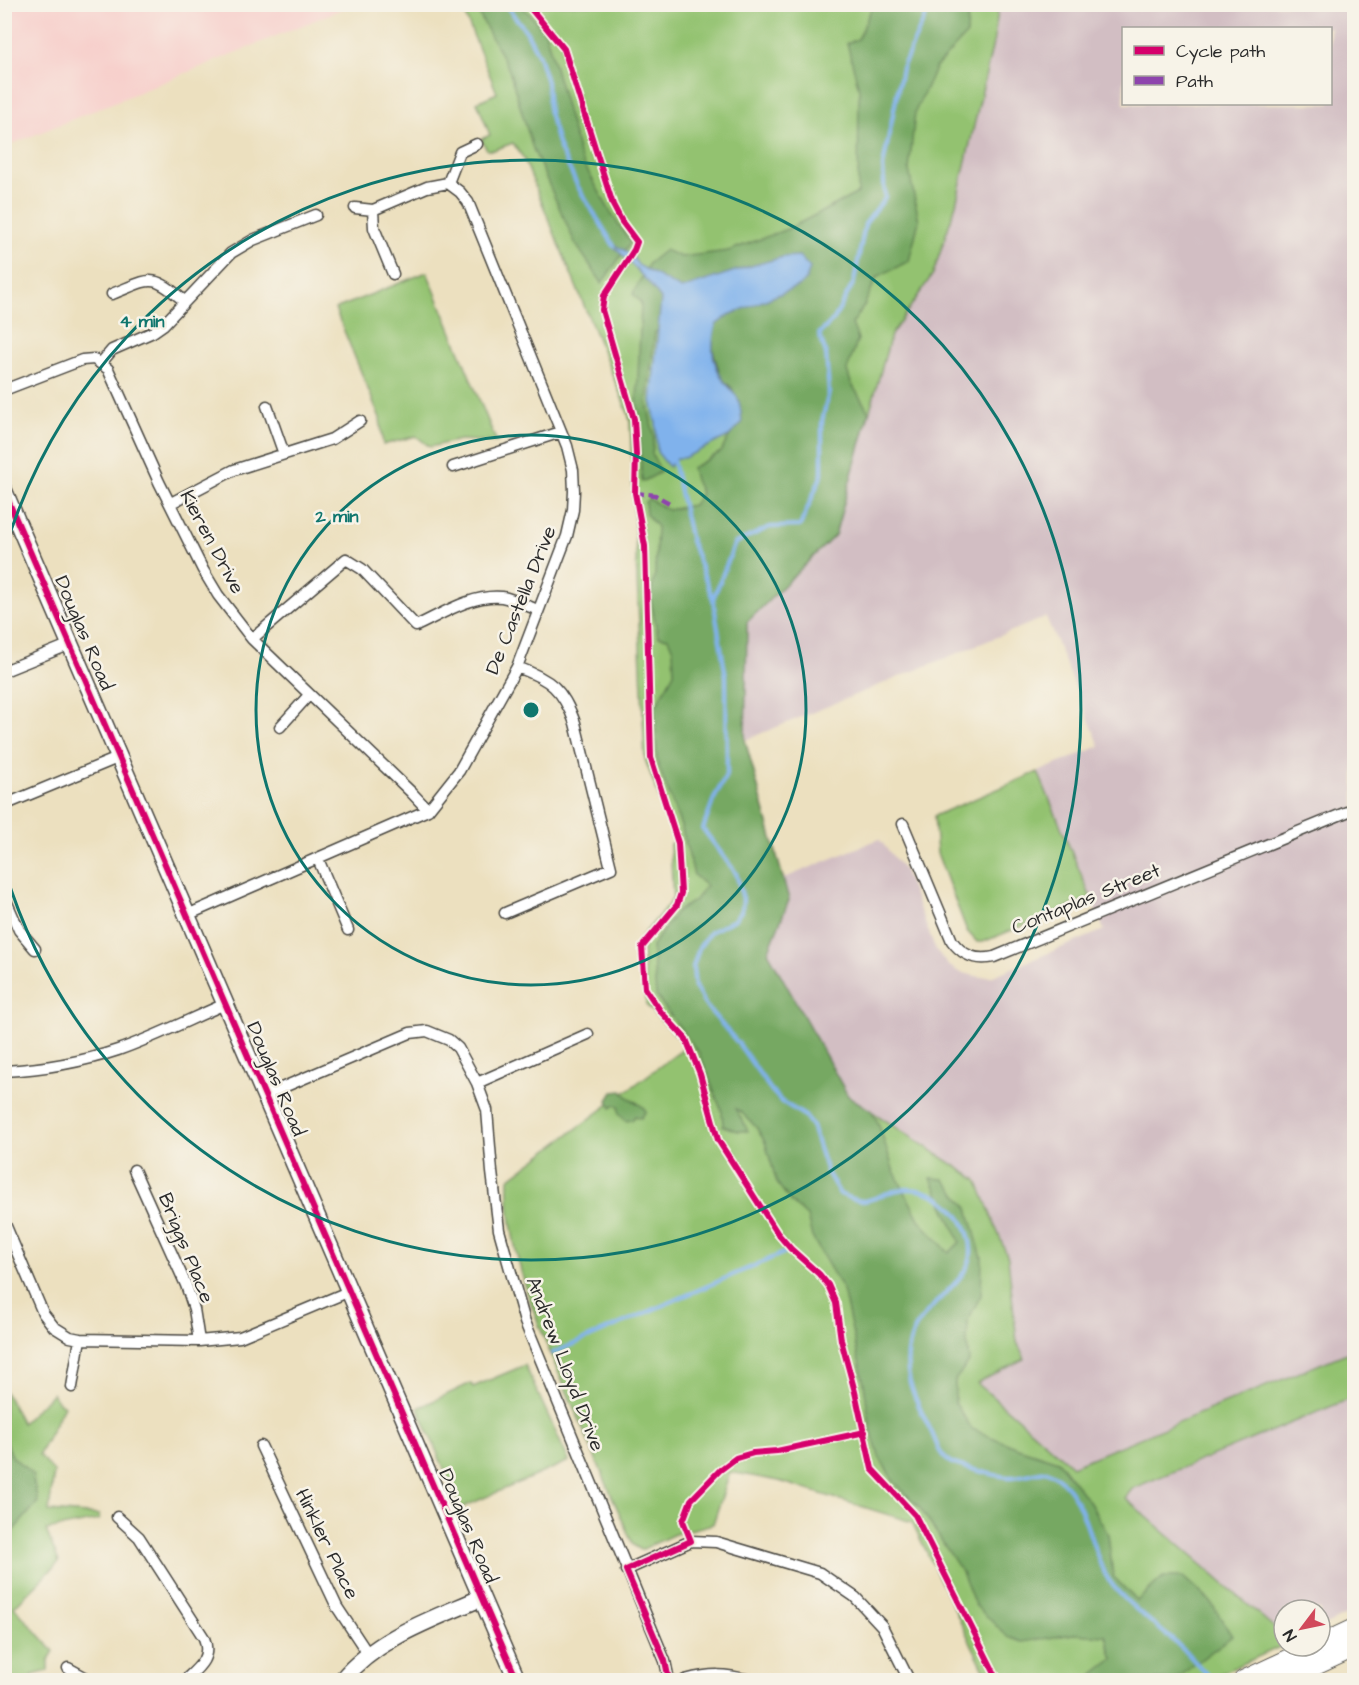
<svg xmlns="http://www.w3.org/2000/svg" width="1359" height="1685" font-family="'Architects Daughter',sans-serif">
<rect width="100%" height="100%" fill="#f7f3e8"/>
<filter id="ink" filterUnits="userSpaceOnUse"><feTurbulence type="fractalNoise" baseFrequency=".0167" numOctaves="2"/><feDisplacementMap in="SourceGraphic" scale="12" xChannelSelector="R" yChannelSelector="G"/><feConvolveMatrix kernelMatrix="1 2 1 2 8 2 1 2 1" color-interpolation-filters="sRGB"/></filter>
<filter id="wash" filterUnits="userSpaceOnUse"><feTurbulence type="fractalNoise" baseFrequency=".008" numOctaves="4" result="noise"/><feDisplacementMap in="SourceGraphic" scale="24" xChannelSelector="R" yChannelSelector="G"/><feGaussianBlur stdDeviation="1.35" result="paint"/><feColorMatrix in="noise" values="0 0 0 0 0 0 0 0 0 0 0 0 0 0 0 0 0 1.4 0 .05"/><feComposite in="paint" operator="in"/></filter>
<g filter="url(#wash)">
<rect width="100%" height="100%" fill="#ece0bf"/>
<path fill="#f7d0cc" d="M5 5H352L5 147Z"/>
<path fill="#d2bec3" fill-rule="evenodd" d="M999 5H1354V1350L1072 1466 976 1383 1025 1359 1017 1342 1008 1258 978 1180 848 1096 768 952 789 900 782 879 879 839 904 870 936 950 948 965 959 972 980 977 993 976 1104 930 1038 772 1100 746 1046 617 745 740 747 622 835 535 891 334 933 274 956 204 994 39ZM1124 28H1330V104H1124Z
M1354 1397V1611L1320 1628V1610H1284V1636L1124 1498 1133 1488Z"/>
<path fill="#93c270" stroke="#5f764e" stroke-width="1.5" d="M461 5H999L994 39 956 204 933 274 891 335 835 535 747 622 745 740 789 900 768 952 848 1096 977 1180 1008 1258 1017 1342 1025 1359 977 1383 1072 1466 1354 1350V1397L1133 1488 1125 1498 1284 1636V1645L1207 1680H989L912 1522 779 1481 730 1472 713 1524 675 1534 641 1550 633 1545C613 1499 593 1453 573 1406 543 1338 505 1254 509 1179L687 1046 646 1005 642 936 673 899 670 844 675 841 645 759 630 421 628 413 524 159 513 143 494 150H487L481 139 490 135 477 102 497 93Z
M427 272 493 433 497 442 460 440 430 447 416 436 383 445 380 418 335 309Z
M1038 772 1091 898 983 942H977L967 931 937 853 934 816Z
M525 1365 569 1461 461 1508 418 1408 471 1383 473 1387Z
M4 1390 22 1423 53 1393 56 1400 64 1406 39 1455 54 1472 49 1511 99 1515V1520L46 1530 59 1562 14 1607 54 1651 48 1661V1671L33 1675 29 1680H5Z"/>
<path fill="#76a862" stroke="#506a46" stroke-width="1.5" d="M474 5H521L545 31 580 157 612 215 631 242 602 283 575 243 533 149 509 70Z
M873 5H978L968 11 967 34 936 67 915 112 909 170 919 221 909 261 877 277 864 306 852 324 858 339 847 370 851 383 869 412 835 535 747 622 745 740 789 900 768 952 848 1096 872 1111 879 1125 893 1169 920 1221 949 1253 960 1242 931 1178 944 1179 968 1208 982 1258 981 1295 968 1320 967 1341 969 1362 955 1380V1403L972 1429 1018 1448 1058 1461 1090 1503 1108 1534 1113 1576 1137 1601 1163 1577H1183L1210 1601 1232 1636 1174 1680H1086L1113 1659 1106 1636 1074 1634 1022 1642 1008 1637 975 1605 962 1572 920 1508 894 1482 879 1457 870 1426 864 1384 843 1290 812 1237 807 1216 791 1202 777 1183 765 1142 756 1127 740 1111 736 1109 748 1131H738L723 1126 722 1112 699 1053 656 996 652 946 676 912 694 901 706 886 694 875 682 829 657 762 654 709 674 673 673 650 668 638 658 636 650 597 655 574 657 527 646 514 645 502 649 499 668 510 693 505 701 493 695 480 692 468 721 452 729 436 742 423 732 388 721 378 711 343 682 329 655 332 647 401 654 437 652 454 661 472 642 482 637 403 641 303 633 294 649 263 665 250 681 257 728 251 790 228 858 193 859 89 847 43 858 39Z
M622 1091C629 1101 638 1100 646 1111L641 1118 635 1116 632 1120 626 1121 619 1113V1107L615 1105 611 1108 608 1100 613 1092Z
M4 1436 12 1456 32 1474 38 1502 6 1539 4 1538Z"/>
<path fill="#80b2ec" stroke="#566e8c" stroke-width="1.5" d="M611 243 631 254 638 265 681 289 744 268 783 257 799 256 810 268 806 280 799 286 729 315 716 325C711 344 711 359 721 376 725 385 734 390 738 399 741 406 741 415 742 423L729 436 684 458H676L669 467 657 452 656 423 651 401 661 299 648 282Z"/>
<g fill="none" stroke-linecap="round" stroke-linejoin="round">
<path stroke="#80b2ec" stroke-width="4" d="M505 4 526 31 539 56 547 82 549 112 559 147 578 187 614 246
M931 4 902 68 883 166 885 198 865 224 854 282 834 319 819 334 826 353 829 392 822 421V474L800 526 770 527 735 543 713 599 726 677 727 773 713 801 703 829 736 873 743 899 742 910 734 920 710 932 699 948 693 967 695 987 706 1006 738 1043 771 1090 781 1101 805 1116 812 1126 827 1172 840 1194C847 1197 854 1200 862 1201 871 1201 879 1196 888 1193 912 1184 936 1191 954 1210 966 1223 974 1243 970 1260 963 1284 921 1309 912 1336 899 1374 916 1400 931 1431 937 1442 938 1455 950 1462 957 1466 1003 1478 1011 1477 1023 1477 1035 1472 1047 1471 1085 1489 1087 1539 1104 1572 1118 1599 1154 1623 1176 1643 1189 1654 1200 1667 1211 1679
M673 460 691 541 713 599
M553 1353 786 1252"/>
</g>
</g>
<g filter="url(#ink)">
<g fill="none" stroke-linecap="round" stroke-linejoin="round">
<g stroke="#484641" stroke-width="13">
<path id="street" d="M448 183 460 152 477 144
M355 208 373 210 427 187 448 183
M373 210 374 228 393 274
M112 294C151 279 151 272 184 301
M101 363 112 350 153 332 163 325 231 253 253 240 316 215
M4 390 82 360 94 359 108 369 159 482 203 570 218 595 252 639 411 792 428 810
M267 406 284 454
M453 467 561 432
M171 503 234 470 332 439 360 421
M4 523 16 518
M252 639 346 559 362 569 416 626C442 614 472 594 502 597 514 599 527 606 538 610
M4 671 71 644
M280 727 309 695
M4 805 120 757
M903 824 952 941C963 956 976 961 994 957L1354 809
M318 859 348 930
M4 896 19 930 35 949
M505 913 611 868 575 723C563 689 550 679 517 667
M187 915 428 810 459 771 517 667 567 536 573 510 574 491 573 470 567 446 468 202 460 192 448 183
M4 1071C42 1069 82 1062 118 1050 155 1037 190 1019 225 1004
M477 1083 588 1034
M265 1095 410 1033 427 1031 449 1040 458 1048 477 1083 487 1110 492 1172 499 1230 525 1322 665 1661 669 1680
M134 1170 186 1285 194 1309 199 1341
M5 1224 43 1313 54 1327 70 1337 80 1339 199 1341 240 1337 350 1291
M72 1387 80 1339
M261 1446 337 1607 368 1654
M117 1517 139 1537 204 1638C212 1658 198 1668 185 1680
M626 1570 691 1541 716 1542 820 1573 855 1597 882 1626 909 1680
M68 1668 90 1680
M685 1680C713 1673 723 1674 751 1680"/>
</g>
<g stroke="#484641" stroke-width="19">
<path id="secondary" d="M4 491 517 1680
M342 1680C378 1637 431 1620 481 1598"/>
</g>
<g stroke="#484641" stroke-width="20">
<path id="primary" d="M1320 1644 1354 1628
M1243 1680 1316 1646
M1285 1680 1354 1648"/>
</g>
<use href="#street" stroke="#fff" stroke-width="10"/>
<use href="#secondary" stroke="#fff" stroke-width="16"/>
<use href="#primary" stroke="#fff" stroke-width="18"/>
<path stroke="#8e44ad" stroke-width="4.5" stroke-dasharray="9 4.5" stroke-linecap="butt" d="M635 493 655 495 671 504"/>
<g stroke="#f7f3e8" stroke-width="10">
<path id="cycleway" d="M527 4 564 49 613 205 622 222 637 242 634 250 604 296 602 310 634 419 636 454 635 493 645 546 651 758 678 843 681 893 677 905 642 947 645 988 661 1012 686 1039 700 1074 718 1140 778 1234 791 1249 819 1274 828 1285 836 1303 841 1340 855 1392 872 1469 915 1515 998 1680
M4 491 517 1680
M669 1680 665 1661 626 1570 691 1541 683 1521 691 1500 720 1470 736 1458 753 1453 777 1451 865 1432"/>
</g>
<use href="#cycleway" stroke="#d6006c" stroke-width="6"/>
</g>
</g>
<g fill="none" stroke="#0f766e" stroke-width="3">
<circle cx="531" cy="710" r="275"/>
<path d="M5 549A550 550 0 1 1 5 871"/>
</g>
<g text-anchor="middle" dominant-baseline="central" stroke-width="5" stroke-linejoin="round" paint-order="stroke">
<g font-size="20" fill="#2b2b2b" stroke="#f7f3e8">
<text transform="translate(212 542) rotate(62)">Kieren Drive</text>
<text transform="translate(521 600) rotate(-68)">De Castella Drive</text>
<text transform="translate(84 633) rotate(67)">Douglas Road</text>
<text transform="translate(1086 899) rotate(-22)">Contaplas Street</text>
<text transform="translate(276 1079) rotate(67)">Douglas Road</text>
<text transform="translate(186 1248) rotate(68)">Briggs Place</text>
<text transform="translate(565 1364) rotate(69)">Andrew Lloyd Drive</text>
<text transform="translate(468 1526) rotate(67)">Douglas Road</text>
<text transform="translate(327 1544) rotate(64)">Hinkler Place</text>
</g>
</g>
<circle cx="531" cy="710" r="9" fill="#0f766e" stroke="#f7f3e8" stroke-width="3"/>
<g font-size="18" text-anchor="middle" font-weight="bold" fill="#0f766e" stroke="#f7f3e8" stroke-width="5" stroke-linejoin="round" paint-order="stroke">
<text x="142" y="327">4 min</text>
<text x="337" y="522">2 min</text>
</g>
<rect width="1359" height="1685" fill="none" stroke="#f7f3e8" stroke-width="24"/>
<rect x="1122" y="27" width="210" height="78" fill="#f7f3e8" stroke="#a5a39c" stroke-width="1.5"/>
<rect x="1134" y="46" width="30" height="9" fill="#d6006c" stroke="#a5a39c" stroke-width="1.5"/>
<text x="1176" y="57" font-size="18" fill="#2b2b2b">Cycle path</text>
<rect x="1134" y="76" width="30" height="9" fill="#8e44ad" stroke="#a5a39c" stroke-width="1.5"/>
<text x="1176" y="87" font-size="18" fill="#2b2b2b">Path</text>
<g transform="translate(1302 1628) rotate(238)"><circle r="28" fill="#f7f3e8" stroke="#a5a39c" stroke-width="1.5"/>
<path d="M0-4.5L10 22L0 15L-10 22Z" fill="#d1495b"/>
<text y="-9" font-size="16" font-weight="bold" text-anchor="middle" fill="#2b2b2b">N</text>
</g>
</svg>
